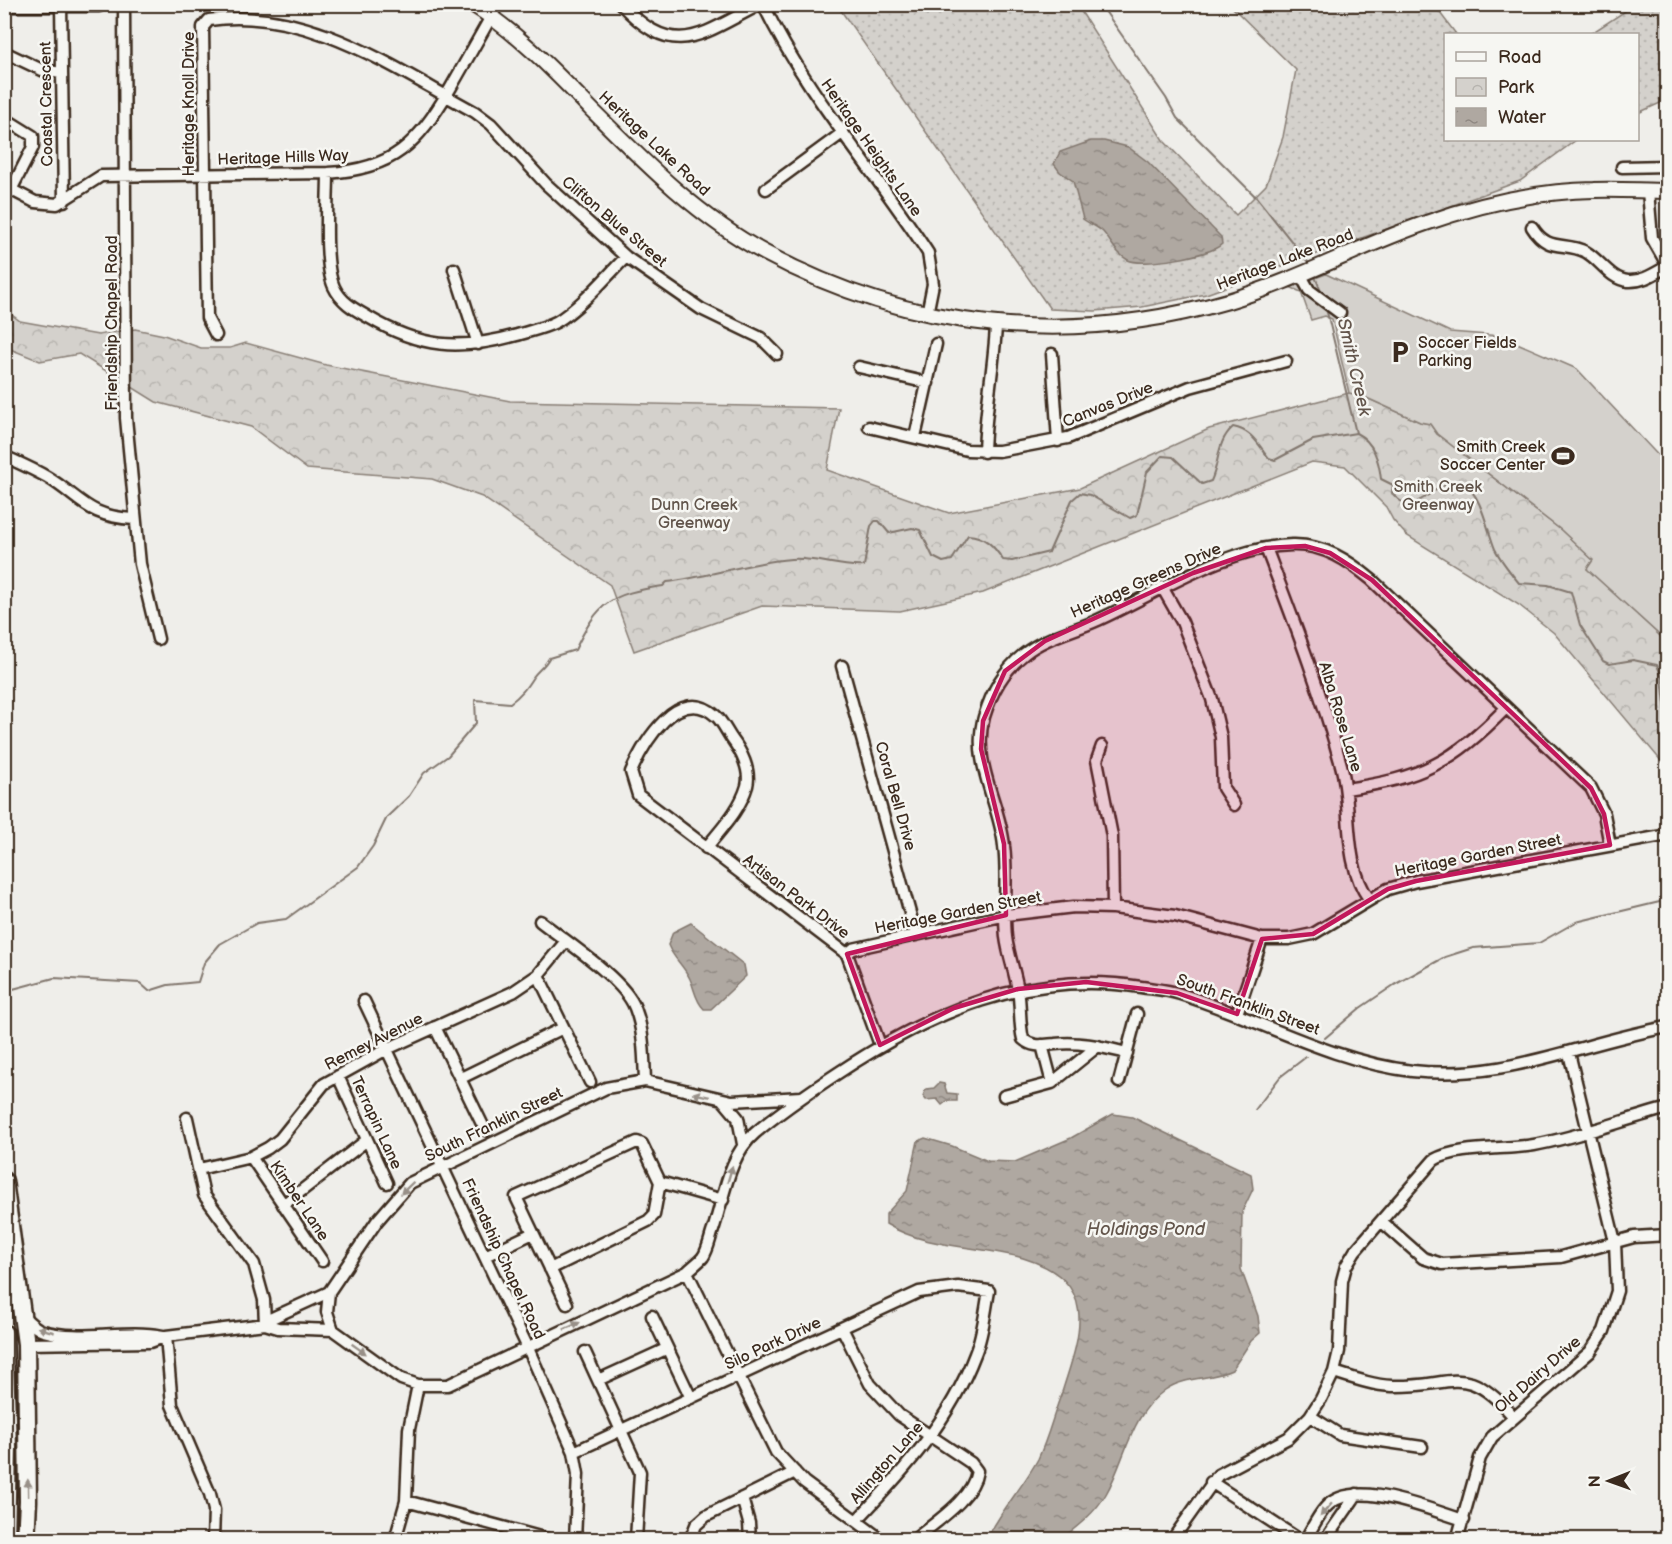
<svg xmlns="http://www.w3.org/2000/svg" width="1672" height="1544" font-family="'Balsamiq Sans',sans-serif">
<defs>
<pattern id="grass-dots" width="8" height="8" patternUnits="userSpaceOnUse" patternTransform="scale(1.5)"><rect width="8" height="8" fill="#d4d1cc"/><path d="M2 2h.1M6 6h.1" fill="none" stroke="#b7b4af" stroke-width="1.8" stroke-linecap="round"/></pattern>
<pattern id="park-crowns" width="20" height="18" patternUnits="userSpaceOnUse" patternTransform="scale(1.5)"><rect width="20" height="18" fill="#d4d1cc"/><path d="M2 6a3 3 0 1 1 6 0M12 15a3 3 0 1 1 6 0" fill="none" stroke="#b7b4af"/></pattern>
<pattern id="water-ripples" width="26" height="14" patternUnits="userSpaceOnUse" patternTransform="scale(1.5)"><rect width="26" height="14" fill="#afa8a1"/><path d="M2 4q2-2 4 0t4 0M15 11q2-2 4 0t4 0" fill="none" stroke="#908983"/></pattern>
</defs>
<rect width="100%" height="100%" fill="#efeeea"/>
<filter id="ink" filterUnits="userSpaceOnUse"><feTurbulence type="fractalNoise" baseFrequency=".0167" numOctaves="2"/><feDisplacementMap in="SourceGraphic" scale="12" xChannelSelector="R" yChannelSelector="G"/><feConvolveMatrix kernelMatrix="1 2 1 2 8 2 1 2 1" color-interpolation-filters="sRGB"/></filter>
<g filter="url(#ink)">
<path fill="url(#grass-dots)" stroke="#887e75" stroke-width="1.5" d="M1636 4 1668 5 1667 100 1638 113V34H1590Z
M837 5H1077L1163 140 1236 215 1266 185 1283 137 1296 70 1233 8 1234 5H1434L1456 34H1446V140H1576L1520 181 1206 294 1142 307 1095 311 1050 309Z"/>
<path fill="url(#park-crowns)" stroke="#887e75" stroke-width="1.5" d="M4 309 20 321 98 335 135 329 164 335 201 348H230L246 343 326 365 510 401 839 408 827 470 949 513 1080 488 1209 429 1349 393 1360 395 1420 422 1430 424 1437 434 1561 530 1593 560 1587 569 1667 642V768L1554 633 1519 605 1406 535 1393 520 1386 507 1345 466 1312 462 983 593 900 611 762 606 634 651 610 585 482 497 432 479 307 469 251 427 156 402 79 354 40 361 5 347Z"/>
<path fill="#d4d1cc" stroke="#887e75" stroke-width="1.5" d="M1326 274 1450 332 1501 336 1577 369 1667 465V642L1587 569 1593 560 1561 530 1437 434 1430 424 1420 422 1360 395 1349 393 1332 319 1325 316 1311 320 1301 292 1290 287Z"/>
<path fill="url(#water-ripples)" stroke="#81766d" stroke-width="1.5" d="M1091 141H1104L1128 147 1148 162 1221 237 1222 244C1210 256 1142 267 1128 260 1116 254 1111 241 1103 232 1097 226 1089 224 1083 219L1073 181 1060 172 1054 164 1060 152Z
M691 923 744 965 746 976 711 1009H704C695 1000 695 990 690 979 684 966 673 958 668 945L673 932Z
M939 1083 944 1084 947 1093 957 1094V1101H947L942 1105 937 1099 926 1100 923 1096 926 1089 934 1088Z
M1113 1114 1132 1117 1251 1174 1253 1189 1242 1212 1241 1269 1258 1316 1260 1333 1251 1341 1232 1370C1211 1380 1185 1376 1165 1390 1130 1415 1126 1459 1106 1494 1096 1512 1077 1527 1061 1539H987C1000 1511 1023 1487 1038 1459 1048 1438 1053 1416 1061 1395 1081 1334 1101 1282 1023 1258 978 1245 927 1249 886 1224V1214L907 1191 918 1141 925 1138 952 1146 988 1161 1015 1162 1071 1138Z"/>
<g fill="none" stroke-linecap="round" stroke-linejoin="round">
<path stroke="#81766d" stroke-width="2" d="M1100 4 1166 98 1177 118 1257 198 1311 266
M1314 274 1322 294
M1326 308 1356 433C1374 442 1379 461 1381 479L1393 485 1392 493C1418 526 1434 471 1465 486 1481 493 1488 533 1495 549 1501 561 1510 572 1519 583L1548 585 1571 592 1580 625 1603 661 1609 664 1633 660 1657 665 1662 677 1668 732
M13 989 54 978 140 983 149 991 168 985 198 982 204 963 220 944 257 923 286 919 358 867 373 846 387 817 409 796 424 773 448 756 476 723 475 700 510 703C521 695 526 688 533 677 538 670 545 666 549 658L575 650C598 602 610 594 663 586L667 582C708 577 749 562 791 559 816 557 840 568 864 566L871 526 875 521H879L889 533 912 528 920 530 933 557 943 562 952 560 968 535C985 536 994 546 1003 560L1012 561 1049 552 1072 500 1080 493 1090 495 1130 518 1137 515 1147 472 1162 456 1173 457 1202 484 1211 481C1220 462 1216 442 1233 427 1251 430 1258 444 1269 458L1275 460 1313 440 1356 433
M4 999 7 995
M1325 1038 1360 1008 1394 985 1445 957 1473 948 1539 943 1576 922 1668 900
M1255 1110 1280 1077 1306 1057"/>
<g stroke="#3b2a1e" stroke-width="15">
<path id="minor" d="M124 4 126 418 140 564 158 639
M621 4C675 62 701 34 761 4
M763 4C807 96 874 169 928 253L933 284 927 314
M4 6H99
M61 6 64 201
M4 52 42 70 61 73
M4 118 33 136V147L11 190
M1622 167 1668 166
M328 173C328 202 323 263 334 287 341 302 354 309 368 317 420 348 459 351 517 335 530 331 544 328 556 322 580 308 606 277 626 257
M4 186 35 202 57 204 101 176 328 173C394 169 417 144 450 89 466 61 482 33 498 4
M766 189 841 134
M1648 191 1652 238 1668 266
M1532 227C1548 253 1564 241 1586 252 1600 260 1611 280 1628 281 1643 282 1655 273 1668 266
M454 269 478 344
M1300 274 1309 290 1340 313
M216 335 207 318 203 27 209 20C308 6 393 68 475 112L491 124 546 184 626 257 701 309 761 338 777 354
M1052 354 1058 441
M859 367 928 383
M869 427 967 450 999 451 1068 438 1190 387 1286 361
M915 437 936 344
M984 452C985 409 994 368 996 326
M4 456C19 463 33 469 47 477 82 498 87 517 134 519
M1266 548C1293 619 1321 691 1341 765 1353 808 1342 862 1369 899
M1162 587 1182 622 1212 699 1221 737 1223 788 1234 805
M842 666 916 935
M1102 746 1097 760 1112 836 1113 908
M1346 789C1422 778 1452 763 1506 708
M706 848C722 828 740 810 747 786 751 770 741 751 732 739 727 732 722 721 716 716 679 682 643 744 631 772L638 795 847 954 880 1045
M540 921C564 940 625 980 635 1008 644 1031 644 1056 645 1081
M847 954 853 949 1006 915 1074 907 1113 908 1175 916 1262 939H1289L1313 934 1388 889 1416 881 1668 835
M538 975 590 1082
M364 1001 527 1346 574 1452 578 1474 575 1540
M1237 1014 1262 939
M435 1027 485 1130
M1042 1045 1052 1083
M1127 1053C1102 1047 1080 1041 1055 1044 1043 1045 1033 1048 1023 1039 1019 1024 1021 1006 1018 990 1015 972 1008 954 1006 937 1003 907 1008 876 1004 846 1000 803 971 762 984 717 992 691 1003 671 1024 654 1045 637 1074 631 1098 620 1158 593 1224 547 1292 545 1324 544 1349 561 1372 580L1591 788 1604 814 1610 845
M338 1076 387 1183
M461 1078 563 1028
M1119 1082 1137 1014
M1004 1096 1052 1083 1098 1046
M722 1099 738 1118 743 1144
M187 1118 204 1195 254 1264 264 1300 265 1324
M251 1157 322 1261
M199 1169 251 1157 268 1148 280 1139 324 1084 387 1049 513 992 538 975 566 941
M283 1205 367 1140
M1381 1221 1423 1258 1442 1264 1561 1257 1634 1237 1668 1235
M485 1256 533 1233
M550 1269 648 1221 654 1215 660 1182
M687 1272 776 1452 804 1482 882 1540
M329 1292 327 1312 333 1330
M567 1304 516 1197 637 1142 642 1144 660 1182 723 1200
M652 1316 691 1398
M24 1317C29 1322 36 1329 43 1331 81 1342 124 1328 163 1336
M265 1324 272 1318 329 1292 377 1221 410 1183 606 1088 645 1081 732 1101 801 1097
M842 1328 870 1384 899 1415 971 1463 977 1471C973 1499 935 1522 914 1540
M166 1336 172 1405 210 1494 214 1510 213 1540
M26 1344 150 1342 166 1336 265 1324 278 1328 333 1330 401 1379 418 1385H448L687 1272C692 1267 699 1262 703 1257 708 1250 710 1238 713 1230 724 1198 728 1156 755 1133 781 1111 809 1092 838 1073 930 1012 1028 969 1141 987 1154 989 1168 990 1180 994 1257 1018 1330 1061 1412 1071 1506 1081 1578 1043 1668 1027
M585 1352 640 1472 636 1540
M1334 1372C1353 1378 1372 1385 1392 1386 1454 1388 1464 1360 1513 1416
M598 1380 666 1349
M1310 1416 1340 1435 1422 1447
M574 1452 919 1292 958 1287 989 1291C985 1312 983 1335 975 1354 950 1420 905 1470 857 1520
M1211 1482 1300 1540
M742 1498 749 1523 750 1540
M406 1501 551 1540
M146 1540H148
M395 1540 406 1501 409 1429 418 1385
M690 1540 696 1525 706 1516 795 1472
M1172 1540 1218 1475 1288 1438 1310 1416 1321 1399 1334 1372 1339 1351 1342 1281 1346 1266 1355 1251 1434 1160C1457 1146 1506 1150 1534 1145 1579 1137 1623 1120 1668 1108
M1305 1540C1312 1529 1317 1517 1325 1508 1353 1476 1429 1510 1464 1520
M1325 1540 1357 1494
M1457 1540 1480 1458 1492 1437 1590 1352 1604 1331 1617 1291 1615 1242 1569 1053"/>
</g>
<g stroke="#3b2a1e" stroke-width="18">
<path id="major" d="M472 4C518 33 554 71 591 109 644 162 698 217 765 253 910 331 1070 347 1228 301 1296 281 1359 246 1426 223 1480 204 1537 191 1594 190 1619 189 1643 191 1668 191"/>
</g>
<g stroke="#3b2a1e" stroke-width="21">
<path id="highway" d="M4 1181 26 1344 28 1501 26 1540
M4 1333 8 1448 6 1540"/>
</g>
<use href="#minor" stroke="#f6f6f2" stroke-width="10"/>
<use href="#major" stroke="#f6f6f2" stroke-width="14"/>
<use href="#highway" stroke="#f6f6f2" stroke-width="16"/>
</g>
<defs><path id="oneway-solid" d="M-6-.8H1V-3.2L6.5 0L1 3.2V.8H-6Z" transform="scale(1.5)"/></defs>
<g fill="#989088">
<use href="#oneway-solid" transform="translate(701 1095) rotate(-168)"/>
<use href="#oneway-solid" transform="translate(730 1174) rotate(-74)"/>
<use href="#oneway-solid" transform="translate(407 1188) rotate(136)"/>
<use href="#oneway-solid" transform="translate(572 1326) rotate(-24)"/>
<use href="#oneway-solid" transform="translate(46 1330) rotate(-164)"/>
<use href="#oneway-solid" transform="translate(359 1349) rotate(35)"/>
<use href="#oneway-solid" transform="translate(28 1488) rotate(-91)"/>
<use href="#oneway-solid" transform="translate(1326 1510) rotate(131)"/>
</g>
</g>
<path fill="#c2185b" fill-opacity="0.2" stroke="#c2185b" stroke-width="4.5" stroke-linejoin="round" d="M1305 546 1330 553 1372 580 1591 788 1604 814 1610 845 1416 881 1388 889 1313 934 1262 939 1237 1014 1177 993 1086 982 1018 989 954 1008 880 1045 847 954 1006 915 1004 844 981 749 983 721 1005 671 1045 641 1193 573 1266 548Z"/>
<defs>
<g id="parking-bare" transform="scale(1.8)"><path d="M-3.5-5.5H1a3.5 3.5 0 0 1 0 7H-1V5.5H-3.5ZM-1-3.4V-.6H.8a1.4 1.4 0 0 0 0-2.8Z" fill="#3b2a1e" stroke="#f6f6f2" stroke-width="2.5" paint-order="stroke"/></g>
<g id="stadium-bare" transform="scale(1.8)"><path d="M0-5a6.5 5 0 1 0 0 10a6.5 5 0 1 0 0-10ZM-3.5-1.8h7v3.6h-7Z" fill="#3b2a1e" stroke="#f6f6f2" stroke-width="2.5" paint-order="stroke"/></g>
</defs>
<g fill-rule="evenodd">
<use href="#parking-bare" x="1400" y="352"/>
<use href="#stadium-bare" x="1563" y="456"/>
</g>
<g text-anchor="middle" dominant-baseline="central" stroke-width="5" stroke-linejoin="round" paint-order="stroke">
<g font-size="16" fill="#3b2a1e" stroke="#f6f6f2">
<text transform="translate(47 104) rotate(-91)">Coastal Crescent</text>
<text transform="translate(189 104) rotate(-90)">Heritage Knoll Drive</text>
<text transform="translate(654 144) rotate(43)">Heritage Lake Road</text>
<text transform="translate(871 148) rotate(55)">Heritage Heights Lane</text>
<text transform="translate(283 158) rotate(-2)">Heritage Hills Way</text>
<text transform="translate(614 222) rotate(40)">Clifton Blue Street</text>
<text transform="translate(1285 260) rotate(-21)">Heritage Lake Road</text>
<text transform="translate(112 323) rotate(-90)">Friendship Chapel Road</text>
<text transform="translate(1108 405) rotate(-22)">Canvas Drive</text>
<text transform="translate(1146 581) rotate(-24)">Heritage Greens Drive</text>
<text transform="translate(1340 717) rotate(73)">Alba Rose Lane</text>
<text transform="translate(895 796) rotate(74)">Coral Bell Drive</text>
<text transform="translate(1478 856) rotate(-11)">Heritage Garden Street</text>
<text transform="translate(796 897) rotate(37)">Artisan Park Drive</text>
<text transform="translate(958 913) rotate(-11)">Heritage Garden Street</text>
<text transform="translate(1248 1005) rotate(20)">South Franklin Street</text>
<text transform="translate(374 1042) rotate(-27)">Remey Avenue</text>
<text transform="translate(376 1123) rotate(65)">Terrapin Lane</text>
<text transform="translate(494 1125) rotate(-26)">South Franklin Street</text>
<text transform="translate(299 1201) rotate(56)">Kimber Lane</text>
<text transform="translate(503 1259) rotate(65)">Friendship Chapel Road</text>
<text transform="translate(773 1344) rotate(-25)">Silo Park Drive</text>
<text transform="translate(1538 1375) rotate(-41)">Old Dairy Drive</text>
<text transform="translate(887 1463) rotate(-49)">Allington Lane</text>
</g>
<g font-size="16" fill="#3b2a1e" stroke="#f6f6f2" text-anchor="start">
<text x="1418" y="343">Soccer Fields<tspan x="1418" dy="18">Parking</tspan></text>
<text x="1545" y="447" text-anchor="end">Smith Creek<tspan x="1545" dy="18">Soccer Center</tspan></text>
</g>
<g font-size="16" fill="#61544a" stroke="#f6f6f2">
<text x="1438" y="487">Smith Creek<tspan x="1438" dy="18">Greenway</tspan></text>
<text x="694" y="505">Dunn Creek<tspan x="694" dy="18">Greenway</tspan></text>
</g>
<g font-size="18" font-style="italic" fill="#64564c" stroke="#f6f6f2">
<text transform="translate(1354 367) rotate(77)">Smith Creek</text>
<text x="1146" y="1229">Holdings Pond</text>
</g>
</g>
<rect width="1672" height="1544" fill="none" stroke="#f6f6f2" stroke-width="24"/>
<rect x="12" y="12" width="1648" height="1520" fill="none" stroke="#3b2a1e" stroke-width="2" filter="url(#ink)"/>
<rect x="1444" y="33" width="195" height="108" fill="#f6f6f2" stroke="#aba49d" stroke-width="1.5"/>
<rect x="1456" y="52" width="30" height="9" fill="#f6f6f2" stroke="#aba49d" stroke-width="1.5"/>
<text x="1498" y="63" font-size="18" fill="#3b2a1e">Road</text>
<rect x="1456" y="78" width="30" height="18" fill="url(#park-crowns)" stroke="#aba49d" stroke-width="1.5"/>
<text x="1498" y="93" font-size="18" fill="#3b2a1e">Park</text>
<rect x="1456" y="108" width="30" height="18" fill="url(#water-ripples)" stroke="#aba49d" stroke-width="1.5"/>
<text x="1498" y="123" font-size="18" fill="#3b2a1e">Water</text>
<g transform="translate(1609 1481) rotate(269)" stroke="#f6f6f2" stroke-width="4.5" paint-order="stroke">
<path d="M0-4.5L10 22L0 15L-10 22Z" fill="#3b2a1e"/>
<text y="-9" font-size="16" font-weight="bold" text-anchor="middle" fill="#3b2a1e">N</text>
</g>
</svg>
